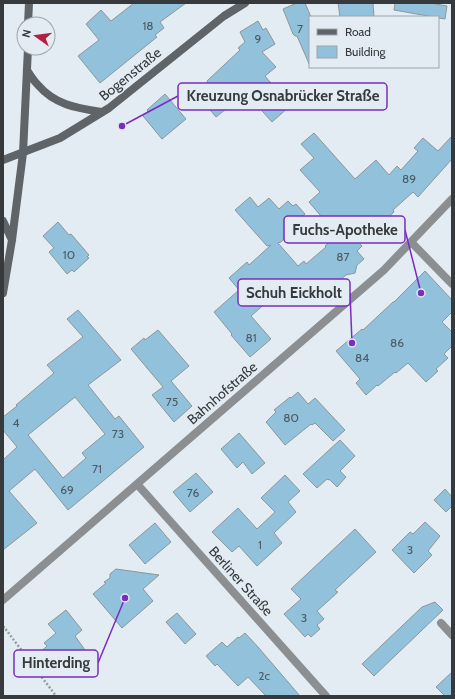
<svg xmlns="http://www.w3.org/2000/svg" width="455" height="699" font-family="Cabin,sans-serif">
<rect width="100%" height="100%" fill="#e2ecf2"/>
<path fill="#92c1db" stroke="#8d969b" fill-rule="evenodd" d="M134 3H186L160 22 164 28 155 35 157 37 100 83 78 56 99 40 86 24 101 10 111 21Z
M297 3H305L311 17H310V66L297 36H295L293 34 283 9Z
M338 3H373L374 17H340Z
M395 3H430L447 6 445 19 394 10Z
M258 21 263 30 266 28 275 44 262 52 276 67 265 76 290 106 272 122 246 93 216 117 196 93 208 83 207 81 240 50 238 48 245 42 240 32Z
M165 94 186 119 162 139 143 116 148 111 147 110Z
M314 133 355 179 376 160 389 175 397 166 401 170 418 151 414 148 423 138 438 151 452 136V159L418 197 413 192 393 210 394 212 359 243 362 246 357 251 364 259 357 265 355 273 346 275 312 304 292 280 251 316 271 339 250 357 231 335 232 334 214 312 239 290 229 278 247 262 249 265 271 245 267 246 235 210 250 197 258 207 269 198 279 209 288 201 293 206 296 204 305 214 293 225 295 228 281 242 278 243 298 266 304 261 306 264 326 247 325 246 337 235 309 202 320 192 300 170 314 158 301 144Z
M58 222 69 235 71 234 89 255 87 257 89 258 74 272 72 270 67 274 49 252 54 248 43 236Z
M425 271 452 300V312L442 322 452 332V346L444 354 448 358 436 369 438 371 426 382 408 363 396 373 395 372 378 386 377 385 366 395 356 383 360 379 336 351 362 329 363 330 393 302H394Z
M78 310 121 360 88 385 115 419 119 416 144 447 68 510 35 469 9 491 37 523 3 550V460L17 447 3 430V417L17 406 16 405 54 373 47 365 83 337 67 319ZM75 397 105 434 82 453 86 458 63 478 28 435Z
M158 330 189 366 171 381 192 406 174 422 152 395 163 387 131 349 144 338 145 340Z
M298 392 308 404 315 398 345 430 333 441 315 423 312 425 311 424 285 445 266 422 276 412 274 410 290 397 291 398Z
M239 433 265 463 252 474 243 462 237 468 221 449Z
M340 440 355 456 340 471 346 477 337 487 329 479V480L327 479 317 488 303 474Z
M196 473 213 492 190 512 173 492Z
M285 475 300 491 288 502 296 512 274 533 282 543 257 566 239 546 232 552 212 532 238 508 257 529 275 512 261 498Z
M445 489 452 497V506L446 512 434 500Z
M425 522 440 536 428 551 432 555 414 573 392 550 410 532 413 534Z
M155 523 171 542 145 564 129 545Z
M355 529 376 552 335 590 338 592 317 611 324 619 317 625 320 629 311 637 308 634 305 637 284 614 301 599 291 589Z
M116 569 159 575 143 589 153 601 122 628 93 594 106 583 104 582 110 578V574Z
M435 602 443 610 374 676 362 664 422 607Z
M66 610 82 630 75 636 85 650 73 661 74 663 60 674 53 665 47 669 37 655 47 646 44 643 56 633 48 624Z
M177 613 196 634 185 644 166 622Z
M245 633 258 647 300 696H266L248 677 238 686 217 664 215 666 206 656 222 642 227 647 238 637 239 638Z
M452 672V696H445L436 687Z"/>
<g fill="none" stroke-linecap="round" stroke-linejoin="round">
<path stroke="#969da1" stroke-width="2.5" stroke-dasharray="2 2" stroke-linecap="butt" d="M3 628 4 627 56 696"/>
<path stroke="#8b8f91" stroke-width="8" d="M411 242 452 284"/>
<path stroke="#8b8f91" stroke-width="8" d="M137 484 326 696
M3 600 384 270 452 199
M441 623 452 635"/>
<path stroke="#5e6467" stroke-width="8" d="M28 24 29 3
M27 70C30 75 33 80 38 85 55 105 77 108 102 112
M3 160 60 138 109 108 224 16 245 3
M3 221 12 240
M3 293 12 240 23 153 28 48"/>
</g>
<g text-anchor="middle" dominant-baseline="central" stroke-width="3" stroke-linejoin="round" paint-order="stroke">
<g font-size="12" fill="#4d5c64">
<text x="148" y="25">18</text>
<text x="300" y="28">7</text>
<text x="258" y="38">9</text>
<text x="409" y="178">89</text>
<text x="69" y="254">10</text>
<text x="343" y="256">87</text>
<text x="251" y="337">81</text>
<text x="397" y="342">86</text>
<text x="362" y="357">84</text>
<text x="172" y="401">75</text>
<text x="291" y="417">80</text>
<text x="16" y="422">4</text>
<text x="118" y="433">73</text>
<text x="97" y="468">71</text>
<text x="67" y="489">69</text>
<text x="193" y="492">76</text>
<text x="260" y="544">1</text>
<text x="410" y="549">3</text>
<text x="304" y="617">3</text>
<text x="264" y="675">2c</text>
</g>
<g font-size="14" fill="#363a3c" stroke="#e2ecf2">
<text transform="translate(130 74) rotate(-39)">Bogenstraße</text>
<text transform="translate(222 393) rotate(-41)">Bahnhofstraße</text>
<text transform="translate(241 581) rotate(48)">Berliner Straße</text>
</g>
</g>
<path fill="none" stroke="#7b2cbf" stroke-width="1.5" d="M122 126L178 96M421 293L405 230M352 343L350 293M125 598L98 663"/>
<g fill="#7b2cbf" stroke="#e2ecf2" stroke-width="1.5">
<circle cx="122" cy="126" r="4"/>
<circle cx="421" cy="293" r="4"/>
<circle cx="352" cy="343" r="4"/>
<circle cx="125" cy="598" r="4"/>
</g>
<g fill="#e2ecf2" stroke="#7b2cbf" stroke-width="1.5">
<rect x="178" y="83" width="209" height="27" rx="4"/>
<rect x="284" y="216" width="121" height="27" rx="4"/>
<rect x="238" y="279" width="112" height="27" rx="4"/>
<rect x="14" y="650" width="84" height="27" rx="4"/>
</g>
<g font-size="15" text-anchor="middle" font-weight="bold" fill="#363a3c">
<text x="283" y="101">Kreuzung Osnabrücker Straße</text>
<text x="345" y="235">Fuchs-Apotheke</text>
<text x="294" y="298">Schuh Eickholt</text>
<text x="56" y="668">Hinterding</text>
</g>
<rect width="455" height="699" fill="none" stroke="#363a3c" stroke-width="8"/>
<rect x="309" y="16" width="130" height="52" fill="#e2ecf2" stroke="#9da5a9"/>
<rect x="317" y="29" width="20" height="6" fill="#5e6467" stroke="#9da5a9"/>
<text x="345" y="36" font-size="12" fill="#363a3c">Road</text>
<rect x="317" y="46" width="20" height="12" fill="#92c1db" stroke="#9da5a9"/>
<text x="345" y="56" font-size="12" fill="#363a3c">Building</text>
<g transform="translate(36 36) rotate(284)"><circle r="19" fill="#e2ecf2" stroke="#9da5a9"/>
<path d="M0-3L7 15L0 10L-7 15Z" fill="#b21f42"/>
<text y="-6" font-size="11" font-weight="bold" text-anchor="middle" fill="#363a3c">N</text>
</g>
</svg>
